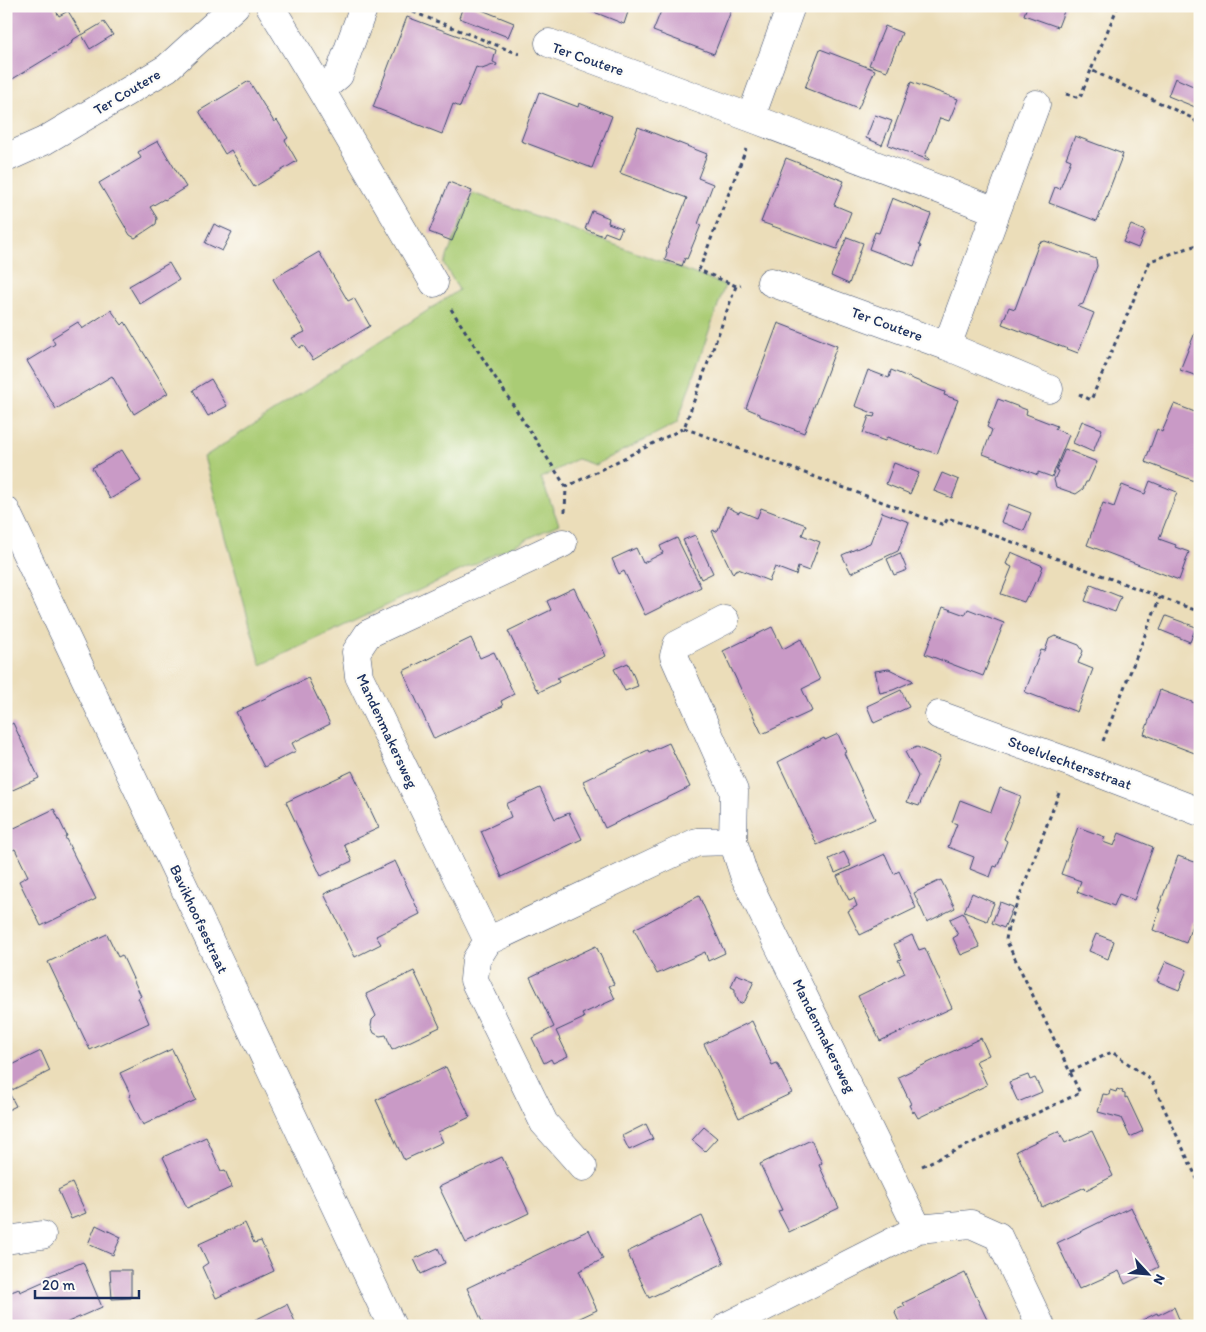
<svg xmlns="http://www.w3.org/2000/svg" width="1206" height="1332" font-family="Itim,sans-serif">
<rect width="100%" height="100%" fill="#fdfcf7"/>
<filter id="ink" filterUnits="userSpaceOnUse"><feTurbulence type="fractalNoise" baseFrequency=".02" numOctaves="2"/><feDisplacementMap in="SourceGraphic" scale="10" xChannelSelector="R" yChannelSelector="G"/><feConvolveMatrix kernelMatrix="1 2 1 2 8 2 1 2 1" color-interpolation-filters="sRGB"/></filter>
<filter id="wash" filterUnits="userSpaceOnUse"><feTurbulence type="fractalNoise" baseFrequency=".0096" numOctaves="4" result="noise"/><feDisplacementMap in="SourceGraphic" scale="20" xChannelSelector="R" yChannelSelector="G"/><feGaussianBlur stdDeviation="1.12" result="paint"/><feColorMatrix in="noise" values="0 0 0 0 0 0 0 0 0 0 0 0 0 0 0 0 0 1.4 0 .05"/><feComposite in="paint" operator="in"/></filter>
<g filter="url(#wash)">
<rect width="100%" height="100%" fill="#ebddb9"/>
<path fill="#aacc75" stroke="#627e6a" d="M473 193 725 285 677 423 595 465 577 459 541 478 559 524 261 665 204 457 459 290 444 264Z"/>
<g id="blocks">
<path fill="#c99ac6" d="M14 6H53L59 16 68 11 82 34 71 41 72 43 6 83V11Z
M463 6H472L514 23 508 37 459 18Z
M579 6H630L624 24Z
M663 6H733L714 54 653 31Z
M1027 6H1066L1058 27 1024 15Z
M407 17 496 50 493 62 497 64 496 66 493 65 482 69 476 67 460 107 453 104 442 134 373 107Z
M104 22 113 35 90 49 82 35Z
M885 26 902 33 887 71 869 65Z
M820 49 875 70 858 109 805 88Z
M1175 78 1200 89V109L1168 96Z
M249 81 274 122 277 120 288 138 285 140 297 161 254 187 231 150 225 154 199 111Z
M911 82 958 99 949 121 940 118 925 156 929 158V160L888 145Z
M539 92 578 107 579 103 612 116 592 168 521 141Z
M875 115 892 121 882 145 866 138Z
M638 127 707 154 698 178 713 184 698 224 701 225 687 259 685 258 682 266 665 260 667 252 666 251 687 198 620 173Z
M1075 136 1123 154 1097 221 1049 203 1055 187 1060 189 1071 160 1066 158Z
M158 141 186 187 165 200 164 199 150 207 157 218 156 224 135 238 130 235 99 183 141 158 138 152Z
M786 158 844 181 834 205 851 212 837 249 761 222Z
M449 182 472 191 452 241 429 232Z
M892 198 931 214 919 245 921 246 914 266 869 249 875 232 879 233Z
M592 211 609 218 608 223 622 228 618 237 605 232 603 236 585 229Z
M214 224 232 232 222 251 205 243Z
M1131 225 1145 231 1138 248 1123 242Z
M847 237 863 243 849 284 831 276Z
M1045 241 1096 259 1097 266 1083 304 1077 306 1094 313 1078 353 1002 324 1009 307 1015 309 1039 243Z
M319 252 348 301 354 298 370 326 313 360 303 345 299 348 292 338 305 332 273 279Z
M169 263 179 280 140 304 129 286Z
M111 310 122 325 125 322 168 393 134 414 112 376 56 409 27 361 55 344 52 338 78 322 82 329Z
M1200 320V377L1180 370Z
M778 323 837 346 804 433 760 416V414L746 408Z
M868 370 889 378 891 370 945 392 944 395 958 400 937 454 923 449 922 450 887 437 885 441 863 433 869 416 874 417 875 414 855 406Z
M211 379 227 406 208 416 193 390Z
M998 399 1027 410 1026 414 1057 426 1055 429 1069 435 1052 477 1038 472V475L983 454 992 430 987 427Z
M1174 404 1200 414V483L1145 462 1157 429 1162 432Z
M1082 421 1102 429 1093 452 1073 443Z
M1065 449 1097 462 1088 482H1086L1083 489 1076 494 1056 487 1054 480 1058 471 1056 470Z
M122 450 141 481 110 499 92 468Z
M894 463 919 473 910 494 886 484Z
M942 473 959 480 952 498 934 491Z
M1150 481 1177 492 1159 539 1176 545 1175 547 1189 552 1179 580 1087 545 1103 503 1114 507 1122 485 1145 494Z
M1008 504 1031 513 1024 531 1001 522Z
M727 507 739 513 740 511 757 518 761 508 806 525 802 535 820 542 809 571 798 567 796 575 775 567 769 581 738 569 734 571V573L733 574 712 531 714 530 715 532 718 530Z
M882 512 909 522 898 551 851 573 842 555 870 543Z
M695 535 713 573 701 579 683 540Z
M677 538 701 587 645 615 624 571 619 574 612 559 636 548 643 563 663 553 660 546Z
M1011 552 1043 566 1037 583 1035 582 1029 596H1027L1024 602 1001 594 1012 567 1006 564Z
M900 553 907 570 894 575 887 559Z
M1091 585 1121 597 1115 612 1085 601Z
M574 588 606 656 557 678 559 682 539 692 537 688 536 689 508 631 551 610 547 601Z
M943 607 965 615 968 609 1004 623 983 676 925 654Z
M1166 616 1196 627 1190 642 1160 630Z
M772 627 783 649 801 639 820 680 802 689 812 711 762 734 723 651Z
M1055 636 1079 645 1083 651 1078 663 1093 669 1077 712 1025 692 1041 650 1045 651 1049 639Z
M471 638 480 658 494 652 514 694 501 701 503 706 434 739 403 671Z
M628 663 638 686 625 691 614 669Z
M889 669 912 680 913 681 893 690 880 693 875 671Z
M308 678 330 724 292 743 296 751 264 767 236 712Z
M901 690 909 707 874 723 867 706Z
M1160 690 1200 705V755L1144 734Z
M13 723 39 778 6 793V727Z
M838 734 846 752 844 753 875 819 817 845 778 762 824 738 825 740Z
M669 743 690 787 605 828 583 781 648 750 649 752Z
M917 747 940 757 919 806 907 802 918 776 905 752Z
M352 771 379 828 344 844 352 861 321 876 286 802Z
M540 788 555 819 569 813 582 839 502 877 481 831 511 817 506 804Z
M1000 788 1021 796 1004 839 1007 841 997 867 994 866 990 877 970 869 974 857 948 847 957 824 952 822 960 800 991 812Z
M54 809 67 836 65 837 96 899 41 926 19 881 28 876 15 849 6 853V832Z
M1078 827 1105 837 1103 842 1114 846 1119 833 1153 847 1134 900 1119 894 1114 906 1077 892 1081 881 1061 874Z
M844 852 851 866 835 873 829 859Z
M885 854 894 874 899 871 916 908 860 935 848 911 857 906 854 898 849 900 837 876Z
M1178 856 1200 864V925L1193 922 1186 943 1153 930 1160 909H1158Z
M395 861 420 914 376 936 381 944 355 957 324 894Z
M941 880 955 908 927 922 914 893Z
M972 893 994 903 987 921 964 912Z
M699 896 725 953 708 961 705 952 657 974 634 929Z
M1000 902 1013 907 1004 928 992 923Z
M963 913 980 947 961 955 953 938 958 935 950 919Z
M107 934 118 957 122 955 141 996 138 998 149 1023 90 1050 48 962Z
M1096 934 1114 941 1108 959 1089 951Z
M912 935 919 950 925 948 952 1008 880 1041 858 996 905 973 898 960 901 959 894 944Z
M596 946 614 984 609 986 615 999 582 1014 584 1018 556 1031 568 1056 553 1063 551 1059 544 1063 532 1038 554 1027 530 977Z
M1166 961 1187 970 1179 990 1157 981Z
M414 971 440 1027 392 1050 386 1035 380 1036 374 1033 371 1026 372 1020 376 1016 366 994Z
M736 974 754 981 745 1001 740 1004 735 995V989L731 987Z
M752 1021 772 1065 777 1063 792 1093 739 1118 704 1044Z
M981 1038 989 1055 976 1061 987 1085 918 1118 914 1111 913 1113 909 1105 911 1104 898 1077Z
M172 1049 196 1100 143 1125 129 1096 131 1095 120 1073Z
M41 1051 50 1071 12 1090 6 1078V1068Z
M446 1067 470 1117 438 1132 443 1142 404 1160 376 1100Z
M1028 1075 1030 1080 1035 1078 1042 1092 1018 1102 1009 1082Z
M6 1087 16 1106 6 1111Z
M1117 1089 1123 1091 1122 1093 1125 1094V1098L1127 1097 1143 1131 1130 1137 1121 1118 1098 1112 1103 1094 1109 1095 1110 1090 1116 1092Z
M646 1124 653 1139 629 1150 622 1136Z
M704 1127 717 1138 705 1151 692 1140Z
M1059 1131 1065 1143 1092 1131 1113 1176 1086 1190 1085 1187 1042 1207 1016 1151Z
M206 1137 221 1171 225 1170 232 1187 187 1208 163 1157Z
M811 1140 822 1163 819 1165 839 1208 789 1232 778 1211 782 1210 760 1164Z
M502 1157 529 1213 466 1243 439 1187Z
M72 1183 86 1213 71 1219 58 1190Z
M1131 1207 1159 1267 1125 1284 1119 1271 1079 1289 1057 1243Z
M702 1216 724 1263 649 1298 627 1252Z
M245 1223 254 1243 261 1241 274 1271 216 1298 202 1267 208 1263 199 1244Z
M96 1225 121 1237 113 1255 88 1244Z
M589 1230 603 1259 579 1271 597 1310 563 1326H484L467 1288Z
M438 1248 445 1263 421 1274 414 1259Z
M83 1262 102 1307 59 1326H6V1294L19 1289 20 1292 47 1280 46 1277Z
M110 1270H131V1298L112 1299Z
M965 1273 990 1326H914L912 1322 904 1326 900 1324 895 1313 896 1310 905 1306 903 1303Z
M287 1304 297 1326H243Z
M1174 1307 1182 1326H1130L1157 1313 1158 1315Z"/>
</g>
</g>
<g filter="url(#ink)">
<use href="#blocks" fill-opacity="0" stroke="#3a496c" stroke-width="1"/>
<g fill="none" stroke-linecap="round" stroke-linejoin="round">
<g stroke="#3a496c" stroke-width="29">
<path id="street" d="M270 6 321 90 434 283
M549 43 757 120 996 211
M321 90 339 75 364 6
M751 117 791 6
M6 158 44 141 167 68 235 6
M771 282 947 346 1049 389
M947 346 1036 104
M563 543 368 634 356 652 359 676 488 941 476 960 474 980 544 1123 583 1167
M725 620 677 645 674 656 734 791 733 841 744 875 918 1229 971 1224 998 1236 1041 1326
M939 715 1091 770 1200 812
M488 941 697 842 733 841
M6 1240 42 1235
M727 1326 918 1229"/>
</g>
<g stroke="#3a496c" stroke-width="29">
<path id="secondary" d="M6 511 392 1326"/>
</g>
<path stroke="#3a496c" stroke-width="3" stroke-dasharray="4 4" stroke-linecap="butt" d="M398 6 519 54
M1118 6 1091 70 1194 119 1200 128
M1066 94 1080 98 1091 70
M736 286 699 270 746 149
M451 309 566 487
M1079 394 1091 400 1150 261 1200 244
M684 428 944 525 948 518 1200 612
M565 512 566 487 684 428 736 286 741 285
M1103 741 1160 597
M1059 793 1008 927 1006 940 1070 1072 1112 1052 1151 1080 1200 1185
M922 1166 1080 1093 1070 1072"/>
<use href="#street" stroke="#fff" stroke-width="28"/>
<use href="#secondary" stroke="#fff" stroke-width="28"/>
</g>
</g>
<g text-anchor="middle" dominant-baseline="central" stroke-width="4.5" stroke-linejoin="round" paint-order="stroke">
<g font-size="15" fill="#1b2f5e" stroke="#fdfcf7">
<text transform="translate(588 59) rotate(19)">Ter Coutere</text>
<text transform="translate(127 92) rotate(-31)">Ter Coutere</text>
<text transform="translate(887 324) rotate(20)">Ter Coutere</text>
<text transform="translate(387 731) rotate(65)">Mandenmakersweg</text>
<text transform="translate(1070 763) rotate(20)">Stoelvlechtersstraat</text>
<text transform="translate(199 919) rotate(65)">Bavikhoofsestraat</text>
<text transform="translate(824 1036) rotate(64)">Mandenmakersweg</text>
</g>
</g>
<rect width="1206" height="1332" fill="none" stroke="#fdfcf7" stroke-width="25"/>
<g transform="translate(1148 1274) rotate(116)" stroke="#fdfcf7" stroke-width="4" paint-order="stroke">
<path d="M0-4L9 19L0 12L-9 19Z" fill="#1b2f5e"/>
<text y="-8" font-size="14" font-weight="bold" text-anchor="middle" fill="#1b2f5e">N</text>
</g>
<path d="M35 1290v8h104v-8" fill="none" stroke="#1b2f5e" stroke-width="2.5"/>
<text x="42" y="1290" font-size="15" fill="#1b2f5e" stroke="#fdfcf7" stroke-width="4" paint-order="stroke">20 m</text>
</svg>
